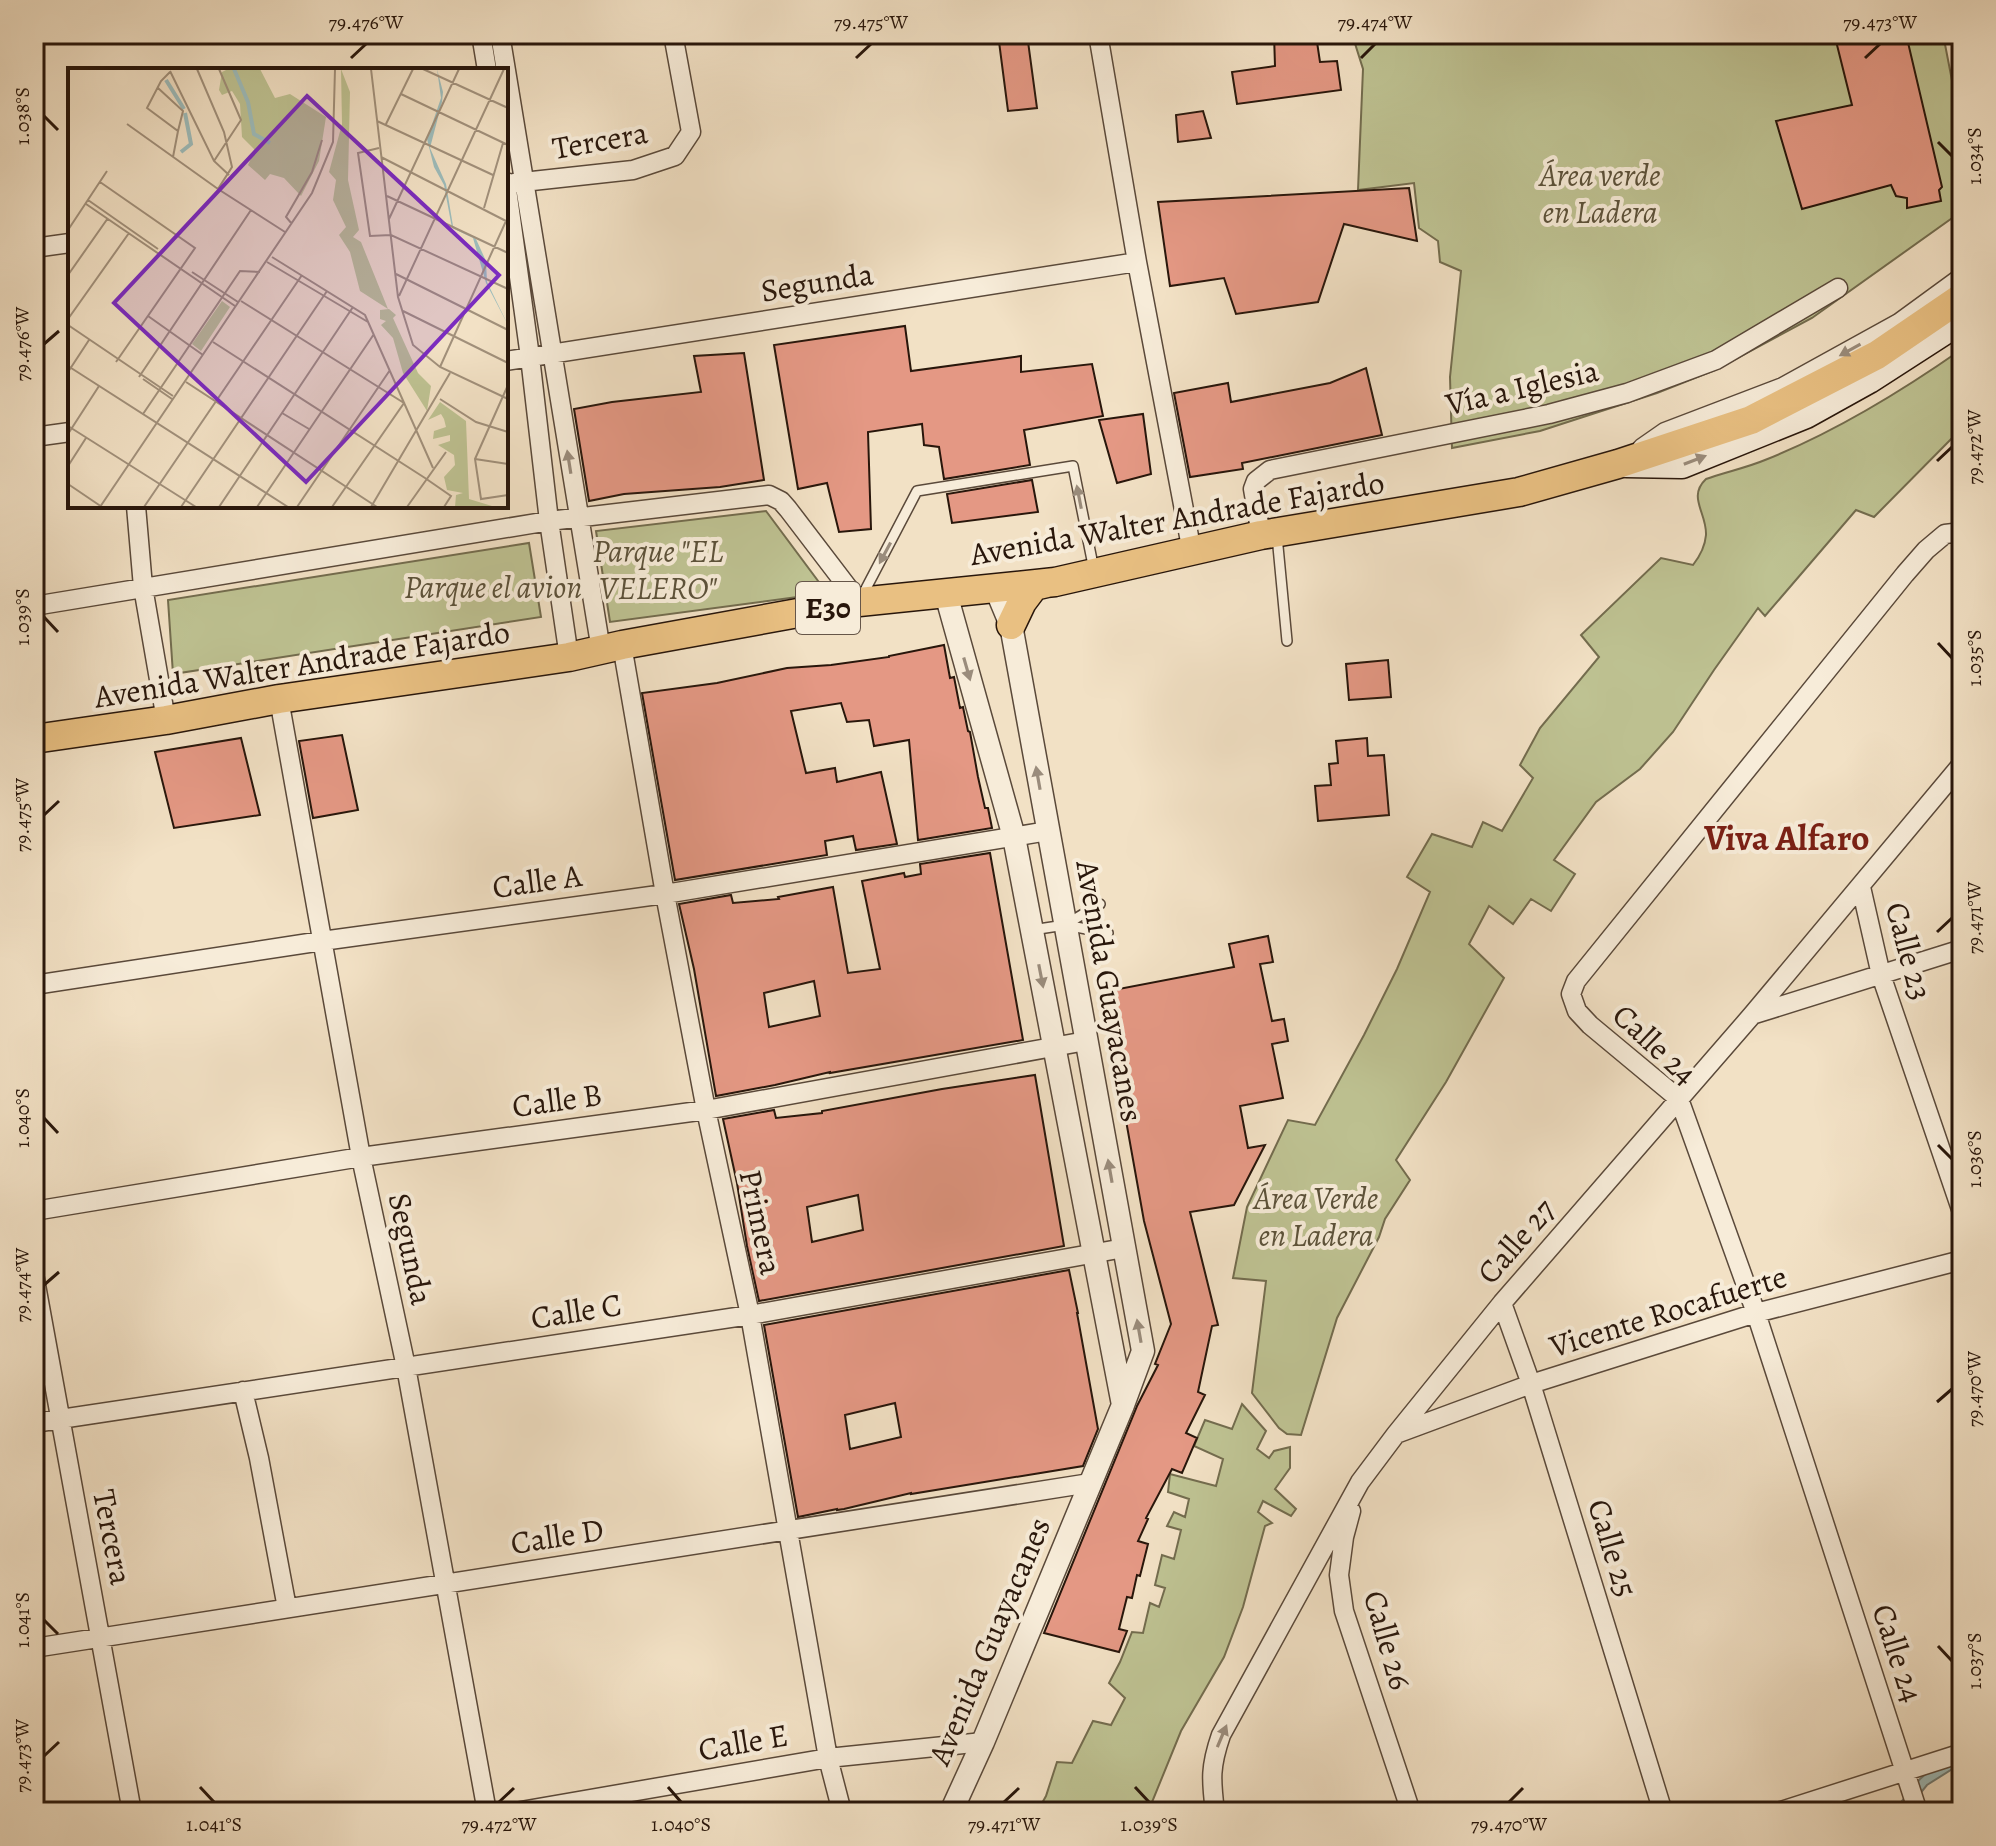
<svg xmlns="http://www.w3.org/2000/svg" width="1996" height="1846" font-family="Alegreya,serif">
<rect width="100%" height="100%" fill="#f2e1c5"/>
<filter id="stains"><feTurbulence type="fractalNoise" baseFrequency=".0025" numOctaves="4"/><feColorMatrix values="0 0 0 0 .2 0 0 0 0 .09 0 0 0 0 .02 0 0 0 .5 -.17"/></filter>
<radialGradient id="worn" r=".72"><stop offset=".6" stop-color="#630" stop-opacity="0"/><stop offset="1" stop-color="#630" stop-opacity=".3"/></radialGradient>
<path fill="#bec292" stroke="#736c4e" stroke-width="2" d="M1352 34H1943L1962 132V211L1812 318 1715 370 1657 393 1540 431 1452 448 1450 377 1461 271 1440 262 1438 241 1419 228 1414 183 1358 190 1363 69Z
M1962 349V428L1874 517 1856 510 1765 616 1758 608 1714 670 1673 732 1640 769 1596 802 1554 860 1575 874 1551 911 1531 899 1513 924 1489 906 1469 944 1504 978 1446 1082 1396 1160 1410 1180 1385 1219 1379 1237 1337 1318 1301 1435 1287 1434 1279 1428 1252 1393 1266 1281 1233 1278 1247 1207 1288 1120 1315 1125 1364 1035 1397 969 1430 892 1407 877 1432 834 1472 847 1483 822 1502 831 1533 778 1520 765 1540 728 1599 657 1581 635 1661 558 1693 565C1700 556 1705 547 1706 535 1707 513 1687 497 1706 479 1725 472 1746 468 1765 460 1833 433 1902 391 1962 349Z
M766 511 827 593 610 622 596 531Z
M529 543 541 617 173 674 168 600Z
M1242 1404 1266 1431 1257 1449 1269 1458 1274 1451 1290 1447V1468L1275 1489 1296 1509 1291 1516 1263 1501 1258 1512 1272 1523 1265 1526 1243 1607 1224 1657 1181 1731 1148 1812H1037L1046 1796 1057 1762 1072 1763 1093 1721 1111 1725 1125 1698 1109 1683 1120 1662 1132 1632 1143 1633 1150 1603 1159 1607 1165 1588 1155 1585 1162 1555 1174 1559 1181 1530 1167 1526 1174 1512 1185 1517 1189 1499 1168 1492 1170 1474 1216 1486 1223 1459 1194 1446 1205 1420 1232 1429Z"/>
<path fill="#9dbcbb" stroke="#6e7a75" stroke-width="2" d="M1962 1739V1759L1957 1766 1927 1785 1905 1812H1893L1920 1779 1953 1750Z"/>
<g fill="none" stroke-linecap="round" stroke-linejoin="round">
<path stroke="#6e7a75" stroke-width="6" d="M1576 34 1577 37"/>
</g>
<path fill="#e49884" stroke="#28160b" stroke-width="2" fill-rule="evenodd" d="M998 34H1027L1037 108 1008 111Z
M1274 34H1301L1303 44 1317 42 1320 62 1337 61 1341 90 1237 104 1232 72 1275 66Z
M1848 34H1906L1942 187 1939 190 1941 201 1907 208V198L1896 196 1891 185 1802 209 1776 121 1852 105 1835 37Z
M1203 111 1211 138 1178 142 1176 115Z
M1409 188 1417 241 1344 224 1318 302 1236 314 1224 278 1170 286 1158 202Z
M905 326 911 371 1021 356V372L1092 364 1103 416 1024 430 1030 465 944 479 939 447 924 445 922 424 868 432 871 529 839 532 827 483 798 489 774 345Z
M744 353 764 480 720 487 624 494 589 501 574 409 612 402 701 392 694 356Z
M1366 368 1382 435 1242 463 1243 469 1190 477 1174 393 1228 383 1231 402 1330 383Z
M1143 414 1151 474 1117 483 1099 420Z
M1032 480 1038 512 952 523 947 494Z
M944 645 950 678 954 677 960 708 963 707 968 731 970 732 978 777 985 808H988L992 828 918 840 909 740 874 746 869 720 847 722 841 703 791 711 806 773 835 768 837 782 881 772 897 844 856 850 853 836 825 841 827 855 675 880 642 693 717 683 787 668 831 665 889 657V656Z
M1388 660 1391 697 1349 700 1346 664Z
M342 735 358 810 313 818 299 741Z
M241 738 260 815 174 828 155 752Z
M1367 738 1368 756 1384 755 1389 815 1318 821 1315 786 1331 785 1329 764 1338 763 1336 741Z
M990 853 1023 1040 830 1073V1072L775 1085 716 1096 694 969 679 904 731 895 733 903 779 899 778 897 833 887 848 973 880 969 862 881 904 873 905 877 921 874 920 864ZM814 981 820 1016 769 1027 764 993Z
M1268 936 1273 962 1260 964 1272 1021 1284 1019 1288 1041 1272 1044 1283 1098 1240 1106 1248 1148 1265 1145 1234 1205 1190 1212 1218 1325 1212 1326 1198 1392 1205 1395 1186 1433 1197 1438 1182 1473 1172 1469 1146 1518 1148 1519 1138 1541 1148 1544 1140 1576 1137 1575 1132 1598 1127 1597 1119 1629 1127 1631 1119 1652 1044 1633 1137 1406 1158 1365 1155 1364 1171 1324 1144 1221 1103 992 1234 967 1229 944Z
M1035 1075 1064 1246 759 1301 747 1246 737 1183 723 1119 774 1110 776 1118 822 1113V1111L942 1089ZM858 1195 863 1230 812 1242 807 1207Z
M1069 1270 1078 1313H1077L1098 1429 1083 1466 911 1494V1493L844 1509 837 1510V1509L798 1517 764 1325ZM895 1403 901 1437 850 1449 845 1415Z"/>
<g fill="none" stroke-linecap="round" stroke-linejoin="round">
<g stroke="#5a493a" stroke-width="12">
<path id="service" d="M1277 536 1287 641
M861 598 917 491 1073 466 1094 570
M1065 925 1100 904
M1032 930 1065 925 1108 933"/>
</g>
<g stroke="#5a493a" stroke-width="21">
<path id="minor" d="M481 34 487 70
M500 34 601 650
M1098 34 1137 262 1192 552
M506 182 530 357 549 521 569 657
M514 183 633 170 675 156 691 132 673 34
M34 248 70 243
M506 361 1137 262
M34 437 70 432
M1642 448 1665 432 1783 387 1899 323 1962 277
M136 506 143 587 166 720
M1261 535 1253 489 1256 481 1270 470 1549 414 1627 393 1716 360 1838 288
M34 606 549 521 769 495 781 501 788 509 859 602
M622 645 665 894 706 1110 750 1315 828 1758 842 1812
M279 699 361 1157 406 1367 487 1812
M1861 887 1881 975 1962 1212
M34 985 322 941 665 894 1048 831
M1755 1014 1962 949
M34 1211 361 1157 706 1110 1086 1041
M34 1274 132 1812
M1502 1303 1531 1384 1663 1812
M243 1391 259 1458 287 1608
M34 1423 750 1315 1124 1248
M1396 1434 1531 1384 1756 1313 1962 1260
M1351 1511 1344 1537 1339 1575 1344 1611 1411 1812
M34 1648 1090 1483
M515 1812 828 1758 983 1742
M1215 1812C1211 1779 1210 1767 1221 1735L1360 1482 1396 1434 1502 1303 1753 1014 1962 764
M1778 1812 1962 1753
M1918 1812 1756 1313 1679 1099 1590 1025 1577 1011 1571 994 1576 981 1905 574 1926 550 1945 534 1962 532"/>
</g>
<g stroke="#5a493a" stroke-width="25">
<path id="tertiary" d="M946 594 1014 837 1123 1405
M951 1812 983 1742 1123 1405 1143 1351 1011 625 996 589"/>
</g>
<g stroke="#28160b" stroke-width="29">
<path id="secondary" d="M1626 464 1682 465 1806 415 1869 380 1962 320"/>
</g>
<g stroke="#28160b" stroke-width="31">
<path id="primary" d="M1011 625 1022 602 1034 586 1047 583
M34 739 166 720 279 699 569 657 622 645 859 602 1055 582 1261 535 1519 492 1618 464 1751 420 1877 355 1962 297"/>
</g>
<use href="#service" stroke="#f7ecd9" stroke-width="9"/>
<use href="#minor" stroke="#f7ecd9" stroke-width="18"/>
<use href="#tertiary" stroke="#f7ecd9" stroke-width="22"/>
<use href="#secondary" stroke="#f7ecd9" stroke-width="26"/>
<use href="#primary" stroke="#e9c082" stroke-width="28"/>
</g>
<defs><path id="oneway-solid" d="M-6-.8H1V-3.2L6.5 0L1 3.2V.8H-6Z" transform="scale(2)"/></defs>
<g fill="#9a8c7c">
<use href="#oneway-solid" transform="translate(1850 350) rotate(151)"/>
<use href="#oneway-solid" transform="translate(1695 460) rotate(-21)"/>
<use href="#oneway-solid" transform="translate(569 462) rotate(-99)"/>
<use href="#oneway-solid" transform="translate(1079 497) rotate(-101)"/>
<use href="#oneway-solid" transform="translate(885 553) rotate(118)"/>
<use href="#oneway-solid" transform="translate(967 669) rotate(74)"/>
<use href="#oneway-solid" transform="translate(1038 778) rotate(-100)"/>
<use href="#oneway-solid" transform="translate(1041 976) rotate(79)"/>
<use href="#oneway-solid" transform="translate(1110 1171) rotate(-100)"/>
<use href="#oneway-solid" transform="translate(1139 1331) rotate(-100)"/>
<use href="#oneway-solid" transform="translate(1222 1736) rotate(-67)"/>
</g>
<path fill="none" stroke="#28160b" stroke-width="3" d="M351 58 366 44M856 58 871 44M1361 58 1375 44M1865 58 1880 44M44 116 58 130M1938 142 1952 156M44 344 59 331M1937 461 1952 447M44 617 58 632M1938 643 1952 658M44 815 59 801M1937 932 1952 918M44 1118 58 1133M1938 1145 1952 1159M44 1285 59 1272M1937 1402 1952 1389M44 1620 58 1634M1938 1646 1952 1661M44 1756 59 1742M200 1787 214 1802M668 1787 681 1802M1135 1787 1149 1802M499 1802 514 1788M1004 1802 1019 1788M1509 1802 1523 1788"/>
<g text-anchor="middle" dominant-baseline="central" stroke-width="8" stroke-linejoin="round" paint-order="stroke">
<rect fill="#f7ecd9" stroke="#665649" stroke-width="2" x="796" y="582" width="64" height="52" rx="6"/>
<g font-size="30" font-weight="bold" fill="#28160b">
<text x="828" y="608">E30</text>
</g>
<g font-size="32" fill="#28160b" stroke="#f7ecd9">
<text transform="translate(600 140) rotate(-10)">Tercera</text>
<text transform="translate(817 282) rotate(-9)">Segunda</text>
<text transform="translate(1522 387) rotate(-13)">Vía a Iglesia</text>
<text transform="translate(1177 518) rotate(-10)">Avenida Walter Andrade Fajardo</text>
<text transform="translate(302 664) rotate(-9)">Avenida Walter Andrade Fajardo</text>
<text transform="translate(537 881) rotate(-8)">Calle A</text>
<text transform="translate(1909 951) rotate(75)">Calle 23</text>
<text transform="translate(1110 991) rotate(80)">Avenida Guayacanes</text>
<text transform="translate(1655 1044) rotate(43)">Calle 24</text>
<text transform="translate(557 1100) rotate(-8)">Calle B</text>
<text transform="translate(761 1222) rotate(78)">Primera</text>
<text transform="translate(1516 1241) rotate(-49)">Calle 27</text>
<text transform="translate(411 1249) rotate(78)">Segunda</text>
<text transform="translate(576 1311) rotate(-9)">Calle C</text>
<text transform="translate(1668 1311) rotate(-17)">Vicente Rocafuerte</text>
<text transform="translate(557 1536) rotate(-9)">Calle D</text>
<text transform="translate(113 1537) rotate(79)">Tercera</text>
<text transform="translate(1613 1548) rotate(73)">Calle 25</text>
<text transform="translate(1388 1640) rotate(74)">Calle 26</text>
<text transform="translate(989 1641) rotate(-67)">Avenida Guayacanes</text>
<text transform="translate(1898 1653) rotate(72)">Calle 24</text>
<text transform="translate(743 1742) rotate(-10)">Calle E</text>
</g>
<g font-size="32" font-style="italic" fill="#5c523a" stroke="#f7ecd9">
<text x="1600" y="175">Área verde<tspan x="1600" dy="37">en Ladera</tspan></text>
<text x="658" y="551">Parque "EL<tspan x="658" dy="37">VELERO"</tspan></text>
<text x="493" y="587">Parque el avion</text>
<text x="1316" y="1198">Área Verde<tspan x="1316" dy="37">en Ladera</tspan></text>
</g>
<g font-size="36" font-weight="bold" fill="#7a1f14" stroke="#f7ecd9">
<text x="1787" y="837">Viva Alfaro</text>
</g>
</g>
<g transform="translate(68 68)">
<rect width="440" height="440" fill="#f2e1c5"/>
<path d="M160 1H192L207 30 222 26 258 49 251 93 233 128 216 110 202 106 197 112 180 97 187 82 174 69 172 36 164 23 154 27 151 22 154 4ZM273 1 282 24 280 112 291 162 285 169 293 174 320 241 292 223 282 184 271 167 278 159 265 132 268 112 261 104 274 56ZM154 233 162 239 133 283 124 276ZM321 241 328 247 325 250 350 305 363 318 359 343 335 305 325 270 313 257 318 253 312 251V242ZM372 334 398 353 401 431 424 438 387 439 388 427 395 425 379 422 376 409 387 397 386 387 370 377 382 373V367L365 371 366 363 378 359 376 351 373 346 360 352Z" fill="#bec292"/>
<path d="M369 1 375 24 374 34 362 80 378 116 385 158 408 171 418 193 419 214 440 257 418 215 405 170 384 160 376 117 366 99 359 71 373 30Z" fill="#9dbcbb"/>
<path fill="none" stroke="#9dbcbb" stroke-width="4" d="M166 1 180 34 186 66 202 75M98 12 116 41M113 84 123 76 117 45"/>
<path fill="none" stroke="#a1907b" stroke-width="2" d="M129 1 156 64 164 99 150 121 217 164M303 1 330 229 345 277 372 299 440 331M355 1 440 40M102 3 146 93 161 107M90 20 115 43 110 63 79 40 93 13 102 4M333 26 440 77M309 53 425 107M59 56 150 121M318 56 345 1M311 80 290 85 302 168 323 167 440 221M105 89 110 63M313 89 438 153M146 93 173 52 151 1M32 114 127 180 48 294M319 128 440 185M20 132 90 181M18 136 167 238M416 140 435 75M321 151 391 1M224 156 218 149 244 104 254 72M0 162 39 103M204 189 297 247 365 400M199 194 300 254M124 204 170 234M328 206 440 262M0 207 40 150M331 228 436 1M173 233 336 335 264 439M335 243 440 295M80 248 135 287M0 251 61 165M0 257 105 328M145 274 357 410 383 428 376 439M0 298 220 439M372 299 438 153M0 304 21 272M71 309 183 142M75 311 104 331M118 314 309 439M440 317 407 391 413 431 440 427M372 331 408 354 440 364M214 345 241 361M75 346 172 203 192 204M0 358 128 439M0 366 31 318M407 391 440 396M0 398 18 370M0 416 34 439M32 439 244 125 265 74 267 1M76 439 234 207M113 439 259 223M151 439 285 239M189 439 306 266M229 439 322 302M303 439 382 305M339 439 378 384"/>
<path fill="#7b2cbf" fill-opacity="0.15" stroke="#7b2cbf" stroke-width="4" d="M239 28 431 207 238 414 46 235Z"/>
<rect width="440" height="440" fill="none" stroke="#28160b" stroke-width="4"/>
</g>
<rect width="1996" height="1846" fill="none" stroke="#f2e1c5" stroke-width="88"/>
<rect x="44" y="44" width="1908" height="1758" fill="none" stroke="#28160b" stroke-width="3"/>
<g font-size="20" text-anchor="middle" fill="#28160b">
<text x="366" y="29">79.476°W</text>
<text x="871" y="29">79.475°W</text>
<text x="1375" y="29">79.474°W</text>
<text x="1880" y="29">79.473°W</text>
<text transform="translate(22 116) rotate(-90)" y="7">1.038°S</text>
<text transform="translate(1974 156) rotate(-90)" y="7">1.034°S</text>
<text transform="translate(22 344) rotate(-90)" y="7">79.476°W</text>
<text transform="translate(1974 447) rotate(-90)" y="7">79.472°W</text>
<text transform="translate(22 617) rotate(-90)" y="7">1.039°S</text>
<text transform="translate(1974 658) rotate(-90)" y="7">1.035°S</text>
<text transform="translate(22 815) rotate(-90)" y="7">79.475°W</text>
<text transform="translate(1974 918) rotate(-90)" y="7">79.471°W</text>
<text transform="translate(22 1118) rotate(-90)" y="7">1.040°S</text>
<text transform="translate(1974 1159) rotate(-90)" y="7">1.036°S</text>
<text transform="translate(22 1285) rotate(-90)" y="7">79.474°W</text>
<text transform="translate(1974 1389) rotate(-90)" y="7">79.470°W</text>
<text transform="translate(22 1620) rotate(-90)" y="7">1.041°S</text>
<text transform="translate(1974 1661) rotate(-90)" y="7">1.037°S</text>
<text transform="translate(22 1756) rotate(-90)" y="7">79.473°W</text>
<text x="214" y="1831">1.041°S</text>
<text x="499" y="1831">79.472°W</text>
<text x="681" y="1831">1.040°S</text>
<text x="1004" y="1831">79.471°W</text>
<text x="1149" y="1831">1.039°S</text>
<text x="1509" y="1831">79.470°W</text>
</g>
<rect width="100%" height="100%" filter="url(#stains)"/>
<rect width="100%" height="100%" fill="url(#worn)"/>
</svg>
